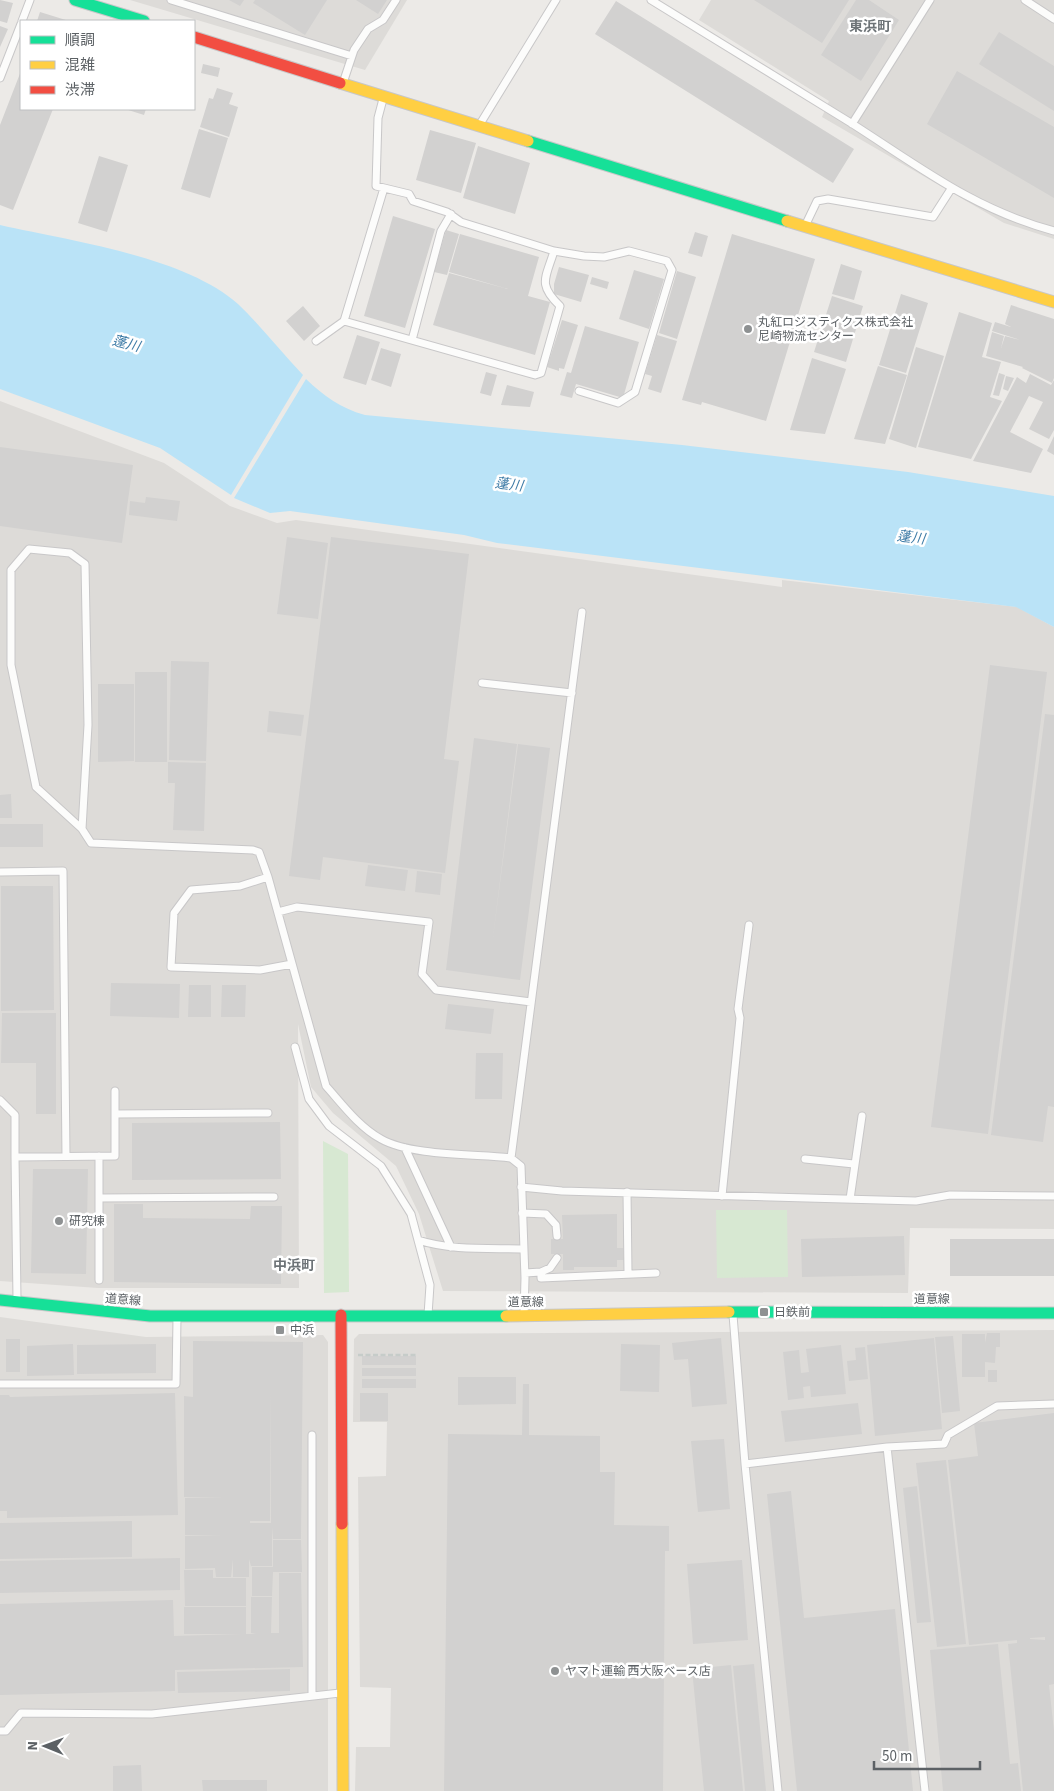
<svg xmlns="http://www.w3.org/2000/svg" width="1054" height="1791" font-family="'Source Sans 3','Noto Sans JP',sans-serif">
<rect width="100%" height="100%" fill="#eceae7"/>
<path fill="#dddbd8" d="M130 0H407L365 70Z
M711 0H1054V239L1004 223 822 117 829 101 699 20Z
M0 401 164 463 230 506 277 523 296 520 782 587V580L1017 607 1054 627V1229L910 1228 908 1293 443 1291 419 1214 396 1166 333 1113 311 1087 298 1024 299 1288H98L0 1281Z
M0 1317 146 1337 323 1335 328 1342V1791H0Z
M1054 1330V1791H355L356 1747H390L391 1688 360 1687 358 1477 386 1476 387 1422H353L354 1339 359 1334Z"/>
<path fill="#d7e8d2" d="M323 1141 348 1154 349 1292 324 1293Z
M716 1210H787L788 1277 717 1278Z"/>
<path fill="#bae3f7" d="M0 225C70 241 184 256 238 304 261 326 281 352 303 375L231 495 160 448 0 389Z
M306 379C324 396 340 408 365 415L682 445 908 472 1054 496V627L1016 607 497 543 464 535 290 511 270 513 234 498Z"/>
<path fill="#d2d1d0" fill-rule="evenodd" d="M0 0 13 3 7 23 0 21Z
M229 0H244L240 6Z
M255 0H327L305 35 253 3Z
M356 0H387L378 14Z
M754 0H849L822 43Z
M856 0H869L899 20 861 81 821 55Z
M616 1 854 149 833 183 595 34Z
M40 12 69 21H37Z
M0 26 8 29 0 47Z
M999 32 1054 66V111L979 64Z
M203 64 220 68 218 77 201 73Z
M21 71V109H53L13 210 0 205V125Z
M957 71 1054 127V198L927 124Z
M217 88 233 93 229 104 238 107 229 137 200 127 209 98 213 99Z
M125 109H146L144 115Z
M199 129 228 138 210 198 181 189Z
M430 130 476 143 461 193 416 180Z
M478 146 530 163 515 214 463 198Z
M99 156 128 165 107 232 78 223Z
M393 216 435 229 405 328 364 316Z
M446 230 459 234 447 275 434 272Z
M695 232 708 236 702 257 688 253Z
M460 234 539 257 528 296 550 302 535 355 433 325 449 273 508 289 449 272Z
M732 234 815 259 766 421 702 402 701 405 682 400Z
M841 264 862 271 854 300 832 294Z
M559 267 589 275 581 302 554 294V284Z
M634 270 664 279 649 329 619 319Z
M677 271 696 277 677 339 659 333Z
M592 277 609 282 607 289 590 284Z
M901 294 928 303 906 373 879 365Z
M832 296 863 306 846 362 814 352Z
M1011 305 1054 319V378L1052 383 1022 368 1023 367 986 356 992 332 1004 336 1001 348 1005 336 1020 340 992 331 995 322 1011 327 1005 324Z
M303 306 320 326 304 341 286 321Z
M959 312 992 323 982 357 1001 362 990 397 1002 401 971 459 918 447Z
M562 320 578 325 564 369 559 368V371L547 367Z
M585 326 639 342 623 398 576 384 572 398 560 395 567 372 571 373Z
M357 335 380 342 366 385 343 378Z
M657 335 677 341 661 393 648 389 652 376 645 374Z
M916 347 944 356 916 448 889 439Z
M381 348 401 354 391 387 371 380Z
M812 358 846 369 825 434 790 430Z
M878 366 907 375 885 444 854 439Z
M486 372 497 375 491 396 480 393Z
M999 373 1005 375 999 396 993 395Z
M1030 374 1051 385 1054 380V430L1049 439 1029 429 1043 402 1029 396 1010 432 1043 449 1031 473 973 461 1017 377 1026 383Z
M1006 376 1014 378 1008 391 1003 389Z
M507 385 534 392 530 407 501 405Z
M1054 436V455L1047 451Z
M0 447 133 465 122 543 0 526Z
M146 497 180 501 177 521 129 515 130 501 145 503Z
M287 537 328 543 318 619 277 614Z
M331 537 469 554 444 759 459 761 445 873 323 857 320 880 289 876Z
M171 661 209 662 206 761 169 760Z
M990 665 1047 672 988 1134 931 1127Z
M135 672H167V762H135Z
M98 684H134V761L98 762Z
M269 711 304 715 301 736 267 732Z
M1045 714 1054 715V1107L1048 1106 1043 1142 991 1135Z
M474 738 517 744 492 945 518 744 550 748 520 980 446 970Z
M168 762 206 763 204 831 173 830 175 783H168Z
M11 794 12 818H0V795Z
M0 824H43V847H0Z
M368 865 408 870 405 891 365 886Z
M417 871 442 874 440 895 415 892Z
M1 886H53L54 1010 1 1011Z
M111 983 180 984 179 1018 110 1016Z
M189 985H211V1017H188Z
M222 985H246L245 1017H221Z
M448 1004 494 1009 491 1034 445 1029Z
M2 1013H56V1114H36V1063H1Z
M476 1053H503L502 1099H475Z
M280 1122 281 1179 132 1180V1123Z
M33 1169H88L86 1274 31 1273Z
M114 1204H143V1218L250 1219 251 1206H282L281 1284 114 1282Z
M617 1214V1248H623L624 1260H617V1267H574V1270H563V1254H551V1239H563L562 1215Z
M904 1236 905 1275 802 1277 801 1239Z
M950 1239H1054V1276H950Z
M987 1333H1000V1347H996L995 1363 985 1362V1377H962V1334H985V1343Z
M953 1336 960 1411 942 1413 935 1337Z
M721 1338 727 1404 692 1407 688 1359 674 1360 672 1343Z
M934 1338 942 1429 875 1436 867 1345Z
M6 1339H20V1372H6Z
M193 1341 303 1342 301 1539H273L272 1527V1566H251L249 1559V1577H233V1559L231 1577H216L215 1568 185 1569V1536L222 1535H185V1498H225L184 1497V1396L193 1397ZM270 1391 271 1523H250V1521H270Z
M73 1344 74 1375 27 1376V1346Z
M156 1344V1373L77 1374V1345Z
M621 1344 660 1345 659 1392 620 1391Z
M841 1345 846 1394 811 1397 810 1386 803 1387 804 1398 788 1400 783 1352 799 1350 801 1373 809 1372 806 1349Z
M865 1347 868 1379 849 1381 847 1361 856 1360 855 1348Z
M362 1356H416V1365H362Z
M362 1368H416V1376H362Z
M988 1370H997V1382H988Z
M458 1377H516V1404L458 1405Z
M362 1379H416V1388H362Z
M523 1384H529V1435L600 1436V1472H615L614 1525 669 1526V1551H665L663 1791H444L448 1434 522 1435Z
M175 1393 178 1515 7 1518V1511H0V1395H9L10 1397Z
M360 1393H388V1421H360Z
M858 1403 862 1434 785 1442 781 1411Z
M1054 1413V1684L1049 1685 1054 1731V1791H1023L1008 1644 1017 1643V1640L969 1645 948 1460 978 1456 974 1423ZM1045 1637V1640L1030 1639V1638Z
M724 1439 730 1509 698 1512 691 1441Z
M946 1460 966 1644 937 1647 916 1463Z
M917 1486 931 1622 917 1623 903 1488Z
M791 1491 804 1618 895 1609 913 1791H797L767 1494Z
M132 1521V1557L0 1559V1523Z
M273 1540H301L302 1572H273L272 1596H252V1567H273Z
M180 1558V1590L0 1593V1561Z
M742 1560 748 1640 693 1644 687 1564Z
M184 1570H213V1578H246V1606H185Z
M279 1573H301L303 1667 175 1670V1691L0 1695V1604L173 1600 174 1636 241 1634H184V1607H246V1634H256L251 1633V1597H272L271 1633H279Z
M998 1644 1010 1764 1018 1763 1021 1791H943L930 1650Z
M754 1664 766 1791H745L733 1666Z
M731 1665 743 1791H704L692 1669Z
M290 1669V1691L178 1693 177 1672Z
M141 1765 142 1791H113V1766Z
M202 1780H267V1791H203Z"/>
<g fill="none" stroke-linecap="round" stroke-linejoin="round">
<g stroke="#c8c7c8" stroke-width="9">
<path id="lane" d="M171 0 352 56
M651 0C718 41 785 82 851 123 920 167 973 209 1054 231
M1025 0 1054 19
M22 21 30 0
M0 78 21 24
M343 83 354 50 368 29 383 20 396 0
M383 99 378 118 376 186 409 194 413 201 447 212 461 222 554 251 584 256 604 257 629 251 667 261 672 270 635 392 618 403 579 391
M480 124 556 0
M852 124 930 0
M806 224 817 201 828 199 933 217 951 189
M344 321 535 375 541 373 560 306C537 284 546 278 554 251
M412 340 441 231 451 214
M316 341 344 321 384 188
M482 683 572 693
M82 829 36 787 11 665V570L29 549 70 553 85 564 88 725 82 829 91 843 253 850 259 852 268 877 326 1086C342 1104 359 1127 381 1139 411 1156 475 1154 511 1158L521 1166 525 1278 524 1315
M0 872 63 871 66 1156
M268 877 240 886 191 890 174 913 171 967 260 970 292 964
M278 912 297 907 429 922 422 974 436 990 531 1002
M295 1047 309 1099 329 1126 381 1166 411 1214 430 1285 428 1315
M0 1100 15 1115V1157
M115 1114 268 1113
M405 1148 451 1247
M511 1158 582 612
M805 1159 854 1164
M521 1187 562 1191 916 1201 950 1195 1054 1196
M627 1192 628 1273
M722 1196 740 1018 738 1009 749 925
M99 1198 274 1197
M850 1199 862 1116
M522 1213 546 1214 556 1225 557 1236
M418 1240C452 1251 489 1248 524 1249
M541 1272 550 1268 557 1258
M525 1273 541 1272V1278L656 1273
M99 1280V1156
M17 1299 15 1157 115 1156V1091
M733 1315 745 1464 778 1791
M0 1384H176L177 1318
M887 1447 925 1791
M745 1464 887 1447 944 1444 948 1435 997 1406 1054 1404
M312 1696V1435
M0 1731H6L21 1713 152 1714 340 1693"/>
</g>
<g stroke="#c7c7c8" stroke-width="13">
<path id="fast" d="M75 0 144 21
M528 141 787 221
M0 1300 150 1316H506
M729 1312 1054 1313"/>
</g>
<g stroke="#c7c7c8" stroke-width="13">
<path id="slow" d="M340 83 528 141
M787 221 1054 302
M506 1316 729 1312
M342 1524 343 1791"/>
</g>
<g stroke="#c7c7c8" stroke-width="13">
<path id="jam" d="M194 37 340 83
M341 1315 342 1524"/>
</g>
<path stroke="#c6ccc9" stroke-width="2.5" stroke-dasharray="5 2.5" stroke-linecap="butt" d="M358 1355H417"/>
<use href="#lane" stroke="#fcfcfb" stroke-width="7"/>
<use href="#fast" stroke="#16e098" stroke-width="11"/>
<use href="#slow" stroke="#ffcf43" stroke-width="11"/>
<use href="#jam" stroke="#f24e42" stroke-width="11"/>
</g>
<g fill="#8e9192" stroke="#fff" stroke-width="2">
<circle cx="748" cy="329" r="5"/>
<circle cx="59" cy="1221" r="5"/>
<rect x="759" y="1307" width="10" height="10" rx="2.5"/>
<rect x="275" y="1325" width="10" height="10" rx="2.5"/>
<circle cx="555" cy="1671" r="5"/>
</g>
<g text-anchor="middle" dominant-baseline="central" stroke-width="5" stroke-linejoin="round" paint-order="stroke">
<g font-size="12" fill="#5c6165" stroke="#fff" text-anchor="start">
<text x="758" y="322">丸紅ロジスティクス株式会社<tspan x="758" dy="14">尼崎物流センター</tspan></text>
<text x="69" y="1221">研究棟</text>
<text x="774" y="1312">日鉄前</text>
<text x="290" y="1330">中浜</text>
<text x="565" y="1671">ヤマト運輸 西大阪ベース店</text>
</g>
<g font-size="12" fill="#5c6165" stroke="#fff">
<text x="932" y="1299">道意線</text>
<text transform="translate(123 1300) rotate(4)">道意線</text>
<text x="526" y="1302">道意線</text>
</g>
<g font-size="14" font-weight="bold" fill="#6d7377" stroke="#fff">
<text x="870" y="27">東浜町</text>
<text x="294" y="1266">中浜町</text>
</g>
<g font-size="14" font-style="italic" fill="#3f7ca7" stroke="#fff">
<text transform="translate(126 344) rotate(14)">蓬川</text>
<text transform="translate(509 485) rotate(7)">蓬川</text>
<text transform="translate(911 538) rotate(7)">蓬川</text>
</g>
</g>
<rect x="20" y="20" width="175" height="90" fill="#ffffff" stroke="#bec0c1"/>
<rect x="30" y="36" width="25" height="8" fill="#16e098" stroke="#bec0c1"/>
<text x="65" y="45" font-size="15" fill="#5c6165">順調</text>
<rect x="30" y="61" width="25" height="8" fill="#ffcf43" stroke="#bec0c1"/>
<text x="65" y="70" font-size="15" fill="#5c6165">混雑</text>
<rect x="30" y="86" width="25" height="8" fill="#f24e42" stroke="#bec0c1"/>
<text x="65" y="95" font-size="15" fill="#5c6165">渋滞</text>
<g transform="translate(45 1746) rotate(271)" stroke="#ffffff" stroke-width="4" paint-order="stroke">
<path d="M0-4L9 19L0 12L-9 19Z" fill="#5c6165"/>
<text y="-8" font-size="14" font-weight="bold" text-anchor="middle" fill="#5c6165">N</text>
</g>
<path d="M874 1761v8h106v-8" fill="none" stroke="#5c6165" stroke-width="2.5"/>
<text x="882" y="1761" font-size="15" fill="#5c6165" stroke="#ffffff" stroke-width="4" paint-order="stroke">50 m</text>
</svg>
